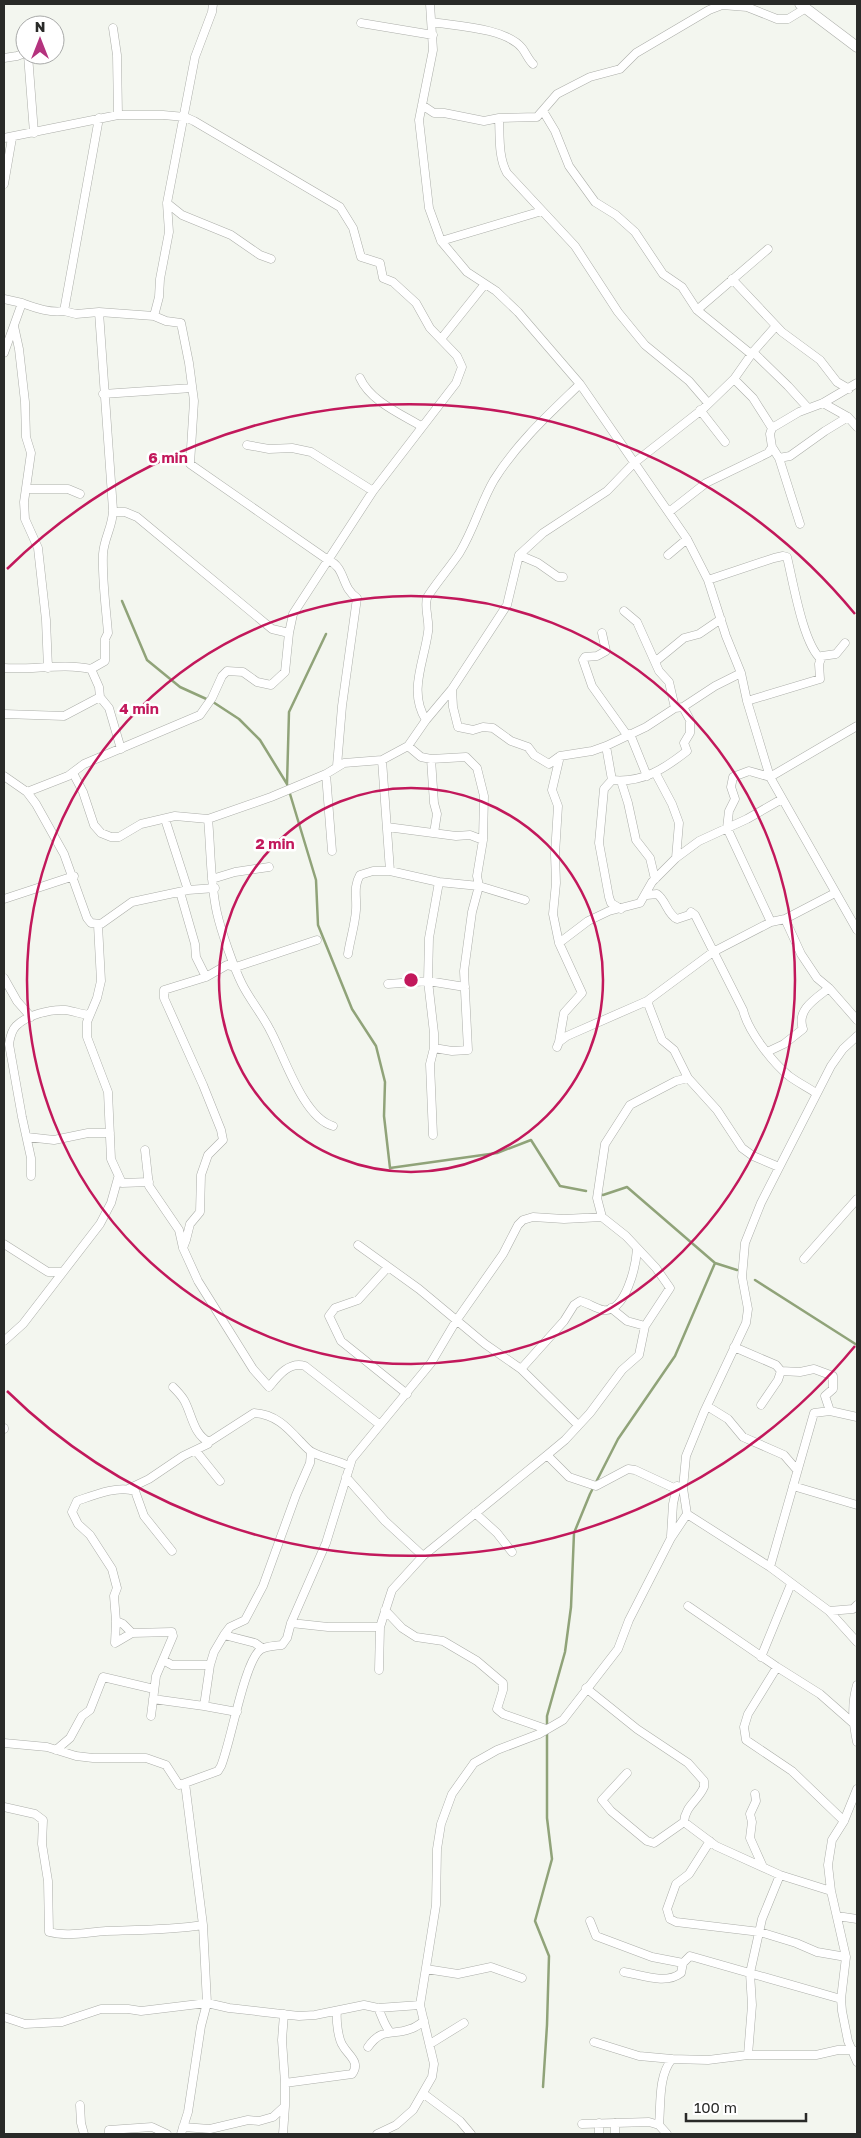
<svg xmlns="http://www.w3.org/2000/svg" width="861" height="2138" font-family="'Golos Text',sans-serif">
<rect width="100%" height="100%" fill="#f3f6ef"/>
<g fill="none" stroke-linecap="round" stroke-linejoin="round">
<path stroke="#90a379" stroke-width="2.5" d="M122 601 147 660 180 687 213 702 239 719 260 740 287 784
M326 634 289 712 287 784 316 880 318 925 352 1009 376 1046 385 1082 384 1116 390 1168 497 1153 531 1140 560 1186 586 1191
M599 1194 603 1195 627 1187 715 1263 737 1270
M755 1280 857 1345
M547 1726V1716L565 1652 571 1607 574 1533 590 1494 618 1439 675 1356 715 1263
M543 2087 547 2025 549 1956 535 1921 552 1859 547 1818V1731"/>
<g stroke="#acaea9" stroke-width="9">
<path id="minor" d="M430 4 433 50 419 120 429 208 441 241 467 272 496 291 518 312 580 384 687 539 708 580 726 636 741 673 747 701 770 777 857 930
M432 22C456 26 506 28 522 48 526 53 528 59 533 64
M361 23 433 35
M113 28 117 55 118 115
M28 55 34 133
M4 58 17 56 25 53
M422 105 434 113H444L484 121 499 118 537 117 557 94 590 77 620 69 636 53 709 10 722 5 747 7 777 19H788L806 8
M543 111 555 131 569 166 595 202 616 215 635 232 663 274 682 287 697 310 751 354
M499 118C500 136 498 157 507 173L575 246 618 312 645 345 689 381 708 403
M4 138 118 115H163L185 117 194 121 340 207 353 228 361 257 380 263 383 278 393 282 416 303 430 328 457 356 462 367 456 383 373 491 293 614 289 633 285 672 271 685 257 682 243 672 227 671 222 676 212 698 200 715 84 764 68 776 27 792
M4 184 12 138
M167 203 182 215 231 235 260 255 271 259
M441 241 542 211
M732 279 782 332 820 360 837 382 849 389
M4 299 22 303 4 353
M22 303C36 308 49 313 64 311L99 118
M697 310 768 249
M64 311 76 314 99 312 113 510C113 526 104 538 103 554 102 580 106 608 108 633L105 639V661L91 669 99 687 100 697 109 708 121 749
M99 312 154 316 166 321 181 323 189 363 194 401 190 464 328 560C346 567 341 588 357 598L342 706 337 766
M154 316 159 297 160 279 169 232 167 203 195 57 212 12 213 4
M14 326 19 349 25 402 26 437 31 453 24 502 25 519 38 548 46 620 48 668
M441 339 485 284
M753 352 788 386 808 408
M360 378C370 401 401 414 421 426
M734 379 753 398 772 428
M103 394 192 388
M823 403 848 417 857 427
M700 410 725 442
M247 445 269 449 292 448 311 452 373 491
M772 447 779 458 790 456 825 431 848 417
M779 458 800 524
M26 489H68L80 494
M113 510 117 512H125L137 517 272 629 289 633
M669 512 706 483 768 453 772 447 770 434 772 428 799 412 823 403 857 383
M519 555 538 563 558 577H563
M668 555 687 539
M708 580 774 558 783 556 787 557C793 581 803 644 821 659
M624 611 637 622 659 671 669 682 675 708
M602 633 606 651 597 656 585 657 583 660 592 686 627 735
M656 661 684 638 699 634 721 619
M4 668C33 670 63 663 91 669
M452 689 453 707 458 727 473 730 483 727 493 728 511 741 528 747 534 755 549 764 560 756 592 751 606 746 646 727 675 708 683 707 715 686 741 673
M747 701 820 679 819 664 822 656 836 654 845 643
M4 714 64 716 100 697
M426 720C408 692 424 662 428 632 430 622 424 608 427 598 430 591 454 562 460 552 474 529 481 502 494 480 517 443 549 414 580 384
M630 734 647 776
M408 746 421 757 431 759 466 757 477 768 484 796 483 840 477 876 479 886 472 912 464 971 468 1050 452 1051 434 1048
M606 746 612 780 604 789 599 843 609 897 611 903 621 909
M431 759 434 803 437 814 434 833
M382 760 390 871
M655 772 672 804 679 823 676 858
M73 773 83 792 94 825 101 833 111 837H119L141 824 175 816 208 819 271 797 326 774 344 763 382 760 408 746 426 720 452 689 507 605 519 555 543 533 607 491 634 463 704 408 734 379 753 352 776 326
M326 774 332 851
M4 776 27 792 36 804 64 854 87 918 91 923 101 924 132 902 188 890 215 888
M612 780C643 783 664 769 687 751L684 743 690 733V720L683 707
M621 781 628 803 636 840 650 858 655 879
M165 819 188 890
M208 819C211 849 210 883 217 913 221 931 234 968 242 984 250 1000 262 1014 270 1030 284 1055 303 1118 333 1126
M387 827 456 836 470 835 483 840
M212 879 235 872 269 867
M180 892 195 944 196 957 206 977
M647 895 657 894C666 900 667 914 677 919L689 915 691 912 695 915 743 1010C748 1031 772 1062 789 1076 797 1082 807 1087 816 1093
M4 899 74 876
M785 919 801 954 817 978 829 988 857 1020
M771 922 727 828 729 811 735 799 731 787 733 777 749 771 770 777 857 726
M98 925 101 981 97 998 87 1022V1037L108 1092 111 1159 122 1183 149 1182
M559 943 588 921 609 911 640 903 652 882 676 858 699 841 747 819 782 799
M348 954C350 940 355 925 356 910 357 897 353 887 360 875L373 871H390L439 882 479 886 525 900
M4 978 17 1001 31 1017
M388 984 428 981 465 987
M647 1001 662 1040 674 1050 688 1078 717 1110 742 1148 753 1156 779 1167
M559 1042 564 1013 582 993 559 943 553 914 556 883 555 854 558 806 552 790 560 756
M557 1047 559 1042 567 1036 647 1001 713 952 771 922 785 919 835 893
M767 1052 784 1044 803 1029C796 1010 815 999 829 988
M433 1135 430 1064 434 1048V1033L428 981 429 938 439 882
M27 1137 54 1140 88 1133H110
M145 1150 149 1186 179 1230 183 1248 198 1281 253 1369 269 1387C278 1376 289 1361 305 1366L379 1424
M31 1176V1158L22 1117 9 1044C10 1038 11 1031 16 1026 27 1015 50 1009 65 1010 73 1011 81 1014 89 1015
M4 1244 48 1272H63L23 1324 4 1341
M358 1245 419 1289 485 1344 521 1369 578 1425
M183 1248 186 1240 190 1224 200 1212 201 1175 208 1155 223 1140 221 1130 203 1085 164 998V990L206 977 227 965 236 967 317 940
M804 1259 857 1199
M388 1267 358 1300 335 1308 329 1316 341 1341 407 1394
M63 1272 100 1224 111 1203 118 1178
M611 1308 627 1321 645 1326
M734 1347 776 1365 781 1371 778 1380 761 1405
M521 1369 564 1321 574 1305 580 1301C588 1303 595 1308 603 1310 626 1313 636 1265 637 1249
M781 1371 800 1372 814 1369 833 1376V1389L825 1396 830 1411
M707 1406 728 1419 743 1437 784 1455 797 1470
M4 1428V1429
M209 1442 254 1413C275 1414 287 1427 300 1441 304 1445 308 1450 312 1452 323 1458 337 1460 349 1466
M196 1451 220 1481
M547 1455 569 1477 596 1486 628 1469 635 1470 676 1489
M346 1477 385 1521 423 1556
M793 1486 857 1505
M128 1489 149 1479 183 1456 208 1444 209 1442C193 1434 192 1414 184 1400 181 1395 177 1391 173 1387
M475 1513 497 1533 512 1552
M687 1514 770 1567 829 1611 857 1642
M671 1536 673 1504 677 1486
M770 1567 814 1413 830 1411 857 1417
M688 1606 777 1667 820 1694 853 1723
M385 1610 402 1628 416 1637 443 1641 477 1661 503 1683V1690L497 1709 503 1714 546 1729
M829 1611 853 1609 857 1605
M116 1621 123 1624 132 1633
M291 1623 328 1627H380
M224 1635 255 1643 262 1648
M761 1657 791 1584
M163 1660 172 1665H210L214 1652 224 1635 230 1627 245 1620 263 1586 296 1495 310 1463 311 1452
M777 1667 748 1714 744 1727 746 1740 792 1771 844 1821
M379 1670 380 1627 392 1590 423 1556 547 1455 565 1440 590 1413 622 1370 639 1355 645 1326 670 1288 656 1268 626 1236 602 1217 597 1198 605 1144 630 1105 676 1081 688 1078
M857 1685C851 1705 853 1723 857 1742
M586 1688 637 1729 688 1763 704 1781V1787C698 1801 685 1806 684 1822L716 1846 780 1875 831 1891
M153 1699 204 1706 210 1665
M204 1706 237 1712
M151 1716 156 1676 173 1636 172 1632 132 1633 115 1643 116 1621 114 1596 117 1588 112 1569 90 1535 78 1524 72 1512 77 1501C94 1495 118 1485 135 1491L144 1516 172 1551
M4 1743 47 1747 76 1756 93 1758H146L166 1765 179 1785 185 1783
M56 1750 70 1738 82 1716 90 1710 103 1677 154 1689
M627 1773 602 1800 611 1811 647 1841 654 1843 684 1822
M857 1789 844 1821 832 1840 828 1865 831 1891 846 1957 841 1999 842 2011 848 2041 857 2062
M755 1794 756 1801 750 1814 752 1822 750 1838 763 1867
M4 1807 35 1814 43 1820 42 1844 48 1881 49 1932C67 1937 88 1932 106 1931 138 1930 171 1930 203 1925
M710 1841 689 1874 676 1884 667 1909 670 1919 676 1922 760 1932 796 1943 817 1952 846 1957
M837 1916 857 1919
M590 1921 596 1936 652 1957 683 1963 690 1956 841 1999
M426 1969 458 1974 491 1967 522 1978
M624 1972C642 1975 666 1985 681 1973L683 1963
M378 2008C382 2016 384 2025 390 2032
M284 2014 282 2040 285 2083
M4 2017 25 2024 62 2022 101 2009H128L141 2011 207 2003 229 2008 299 2016 315 2015 364 2005 378 2008 420 2005
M594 2042 639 2056 672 2059
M430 2044 464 2023
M368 2047C382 2027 392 2036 410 2029 415 2028 420 2024 424 2021
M748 2055 752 2005 750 1973 762 1919 780 1875
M424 2094 460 2121 471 2134
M80 2105 81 2123 84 2134
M599 2123V2134
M615 2123V2134
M582 2124 649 2122 659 2125 667 2134
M659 2125C661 2104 658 2076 672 2059L708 2060 748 2055H816L838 2050H853
M183 2127 210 2129 248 2120 259 2121 273 2117 285 2106V2083L352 2074C361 2062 348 2055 343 2046 338 2039 336 2020 337 2011
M109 2134V2130L152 2127 167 2134
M181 2134 188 2112 201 2026 207 2003 203 1925 185 1783 218 1771 221 1766C231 1742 244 1663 260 1650 265 1646 275 1646 282 1645L287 1638 291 1623 326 1543 352 1459 431 1363 456 1321 503 1254 518 1225 523 1220 533 1217 564 1219 602 1217
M283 2134 285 2106
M377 2134 396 2125 413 2110 432 2077 434 2064 420 2005 436 1905 437 1849 441 1824 452 1794 474 1763 497 1750 539 1734 563 1720 618 1649 629 1620 671 1538 687 1514 683 1488 686 1456 704 1412 746 1323 748 1309 742 1277 745 1243 761 1203 831 1066 843 1049 857 1036"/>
</g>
<g stroke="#acaea9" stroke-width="11">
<path id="major" d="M800 4 857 47"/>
</g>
<use href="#minor" stroke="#fff" stroke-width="8"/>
<use href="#major" stroke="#fff" stroke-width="10"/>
</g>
<g fill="none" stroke="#c2185b" stroke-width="2.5">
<circle cx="411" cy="980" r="192"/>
<circle cx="411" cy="980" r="384"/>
<path d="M855 1346A576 576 0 0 1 7 1391M7 569A576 576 0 0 1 855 614"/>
</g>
<circle cx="411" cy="980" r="8" fill="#c2185b" stroke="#fff" stroke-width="2.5"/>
<g font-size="15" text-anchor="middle" font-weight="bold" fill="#c2185b" stroke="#fff" stroke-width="5" stroke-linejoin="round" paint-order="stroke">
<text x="168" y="463">6 min</text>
<text x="139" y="714">4 min</text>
<text x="275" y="849">2 min</text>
</g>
<rect width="861" height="2138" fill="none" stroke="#292a28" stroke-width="10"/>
<g transform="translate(40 40)"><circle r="24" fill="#ffffff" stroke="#a9aaa9"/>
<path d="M0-4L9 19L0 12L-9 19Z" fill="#b4337e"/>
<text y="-8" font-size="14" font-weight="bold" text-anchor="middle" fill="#292a28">N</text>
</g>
<path d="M686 2113v8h120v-8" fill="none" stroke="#292a28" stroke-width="2.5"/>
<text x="694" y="2113" font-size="15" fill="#292a28" stroke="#ffffff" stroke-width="4" paint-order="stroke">100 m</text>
</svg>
